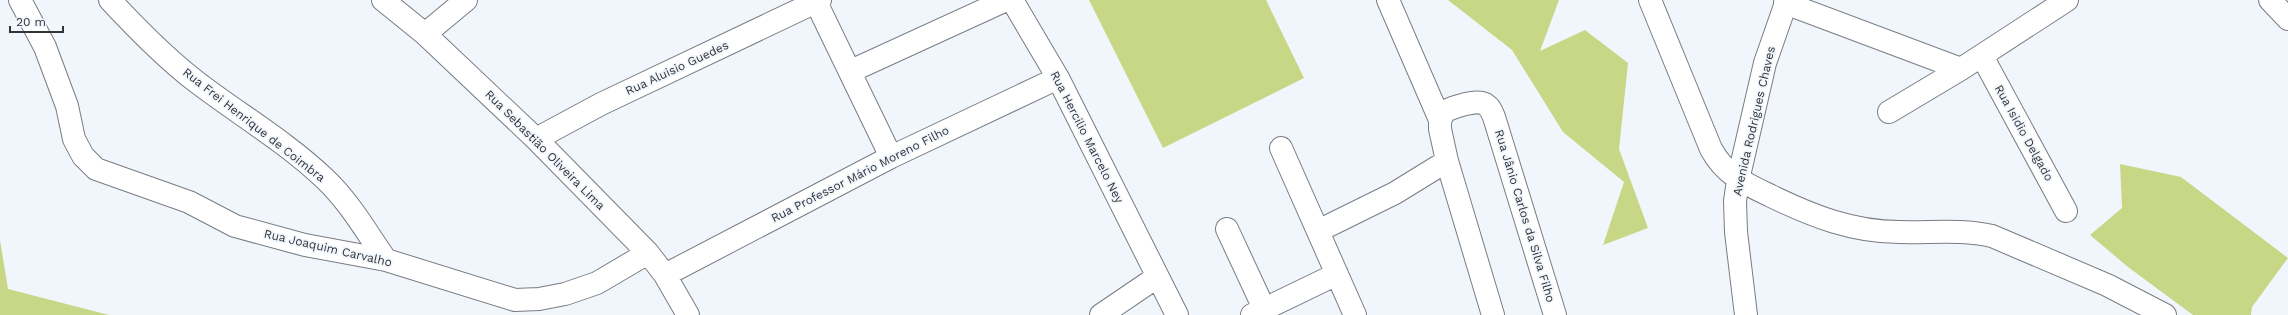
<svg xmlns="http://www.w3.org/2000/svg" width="2288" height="315" font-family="'Work Sans',sans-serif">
<rect width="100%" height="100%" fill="#f1f6fd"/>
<path fill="#c7d786" d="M1089 0H1266L1304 78 1163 148Z
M1448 0H1559L1540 51 1585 30 1628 63 1619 149 1648 228 1603 245 1624 182 1563 132 1512 50Z
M2120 164 2181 177 2288 258 2252 307 2251 315H2193L2128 267 2090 235 2122 208Z
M0 240 8 289 109 315H0Z"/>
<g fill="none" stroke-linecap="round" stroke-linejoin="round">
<g stroke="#787d83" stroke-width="24">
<path id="minor" d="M20 0 45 47 67 106 74 139 83 156 96 169 189 202 235 226 305 245 386 260 515 300 539 299 565 294 597 283 648 253
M110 0C137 29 166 59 198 83 240 115 286 142 324 178 349 201 367 233 386 260
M383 0 425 34 536 139 648 253 665 275 688 315
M1012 0 1058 78 1177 315
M1388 0 1440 120
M1650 0 1711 149C1725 175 1746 184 1771 196 1812 216 1853 232 1899 232 1930 233 1961 229 1992 236L2107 285 2165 315
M816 2 891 157
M1785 3 1961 69
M425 34 466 0
M1982 56 2066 211
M851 71 1006 0
M1889 112 1961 69 2067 0
M536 139 601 104 820 0
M1281 148 1355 315
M1227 229 1267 315
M1318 231 1395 193 1447 161
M665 275 891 157 1058 78
M1101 315 1157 277
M1252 315 1337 274
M1493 315 1447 161 1440 129V120L1445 111C1454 107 1476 99 1485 104 1490 107 1492 112 1494 117L1555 315
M1746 315 1736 232 1735 201 1738 180 1765 63 1787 0"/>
</g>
<g stroke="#787d83" stroke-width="24">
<path id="major" d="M2270 0 2288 19"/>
</g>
<use href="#minor" stroke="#fff" stroke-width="22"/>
<use href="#major" stroke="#fff" stroke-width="22"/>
</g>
<g text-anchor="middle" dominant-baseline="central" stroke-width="3.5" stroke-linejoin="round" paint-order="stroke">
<g font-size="12" fill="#313336" stroke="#f1f6fd">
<text transform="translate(677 68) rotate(-25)">Rua Aluisio Guedes</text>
<text transform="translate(1754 121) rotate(-77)">Avenida Rodrigues Chaves</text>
<text transform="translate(254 125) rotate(38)">Rua Frei Henrique de Coimbra</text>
<text transform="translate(2024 133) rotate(61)">Rua Isidio Delgado</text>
<text transform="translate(1087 137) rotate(63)">Rua Hercilio Marcelo Ney</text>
<text transform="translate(545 150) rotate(45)">Rua Sebastião Oliveira Lima</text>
<text transform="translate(860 174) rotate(-27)">Rua Professor Mário Moreno Filho</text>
<text transform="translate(1525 216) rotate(73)">Rua Jânio Carlos da Silva Filho</text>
<text transform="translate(328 248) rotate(13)">Rua Joaquim Carvalho</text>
</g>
</g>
<path d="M10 26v6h53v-6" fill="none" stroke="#313336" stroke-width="2"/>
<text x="16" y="26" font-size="12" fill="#313336" stroke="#f1f6fd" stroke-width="3" paint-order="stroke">20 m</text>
</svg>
